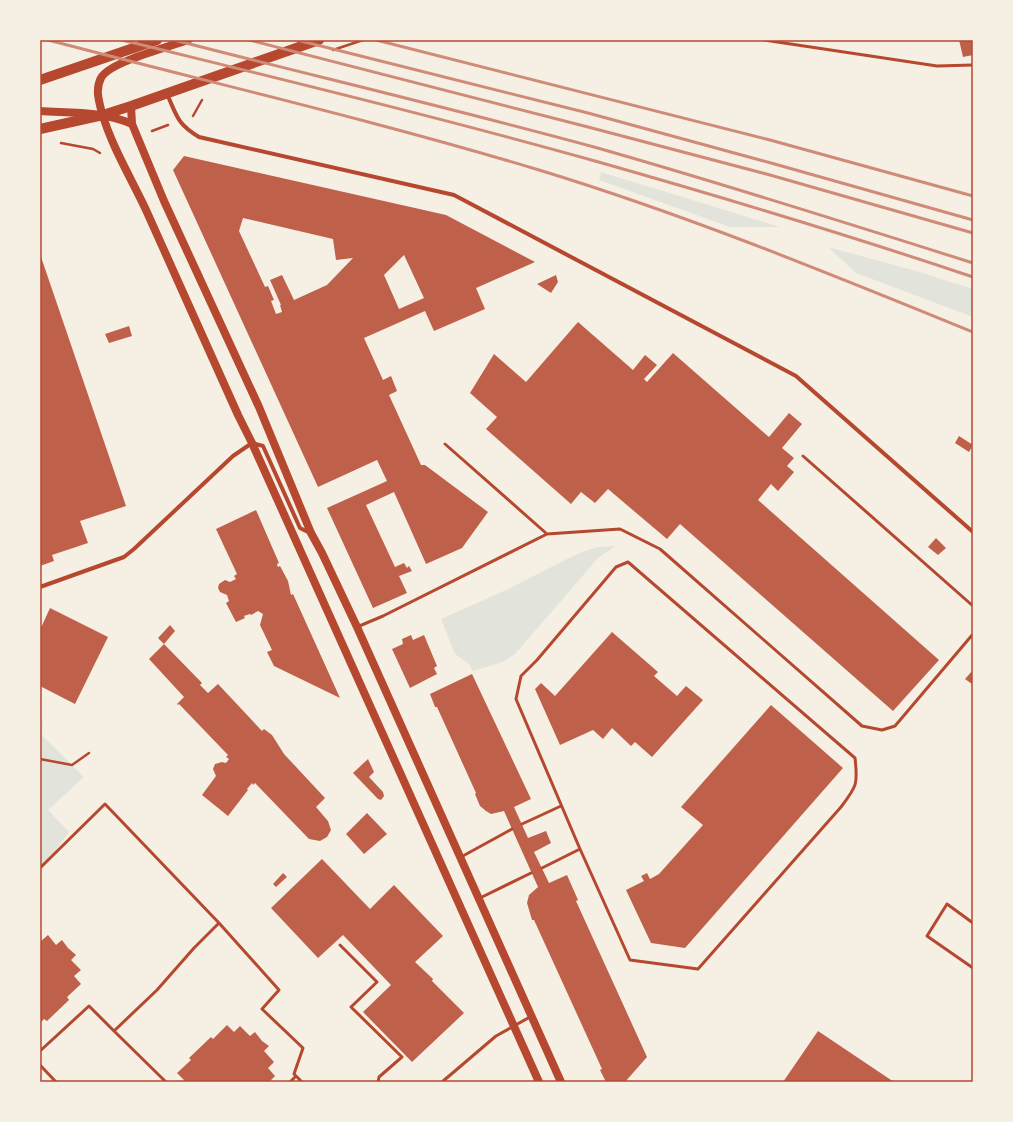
<svg xmlns="http://www.w3.org/2000/svg" width="1013" height="1122" font-family="Jost,sans-serif">
<rect width="100%" height="100%" fill="#f6efe4"/>
<path fill="#e2e4dc" d="M601 172 780 227H730L599 180Z
M828 247 916 271 973 289V317L856 273Z
M616 546 599 557 515 654 503 662 473 671 469 664 455 654 441 619 506 590 577 554 597 547Z
M40 722H43L42 735 84 777 48 810 69 832 40 871Z"/>
<path fill="#bf614a" fill-rule="evenodd" d="M959 40H973V55L963 57Z
M184 156 446 215 535 262 476 288 485 309 434 331 425 311 364 338 383 380 391 376 397 391 389 395 421 465H425L488 512 462 548 426 564 394 492 366 505 395 567 404 563 407 568 409 566 412 571 399 576 407 593 373 608 327 508 387 481 377 460 318 487 173 170ZM243 218 333 239 336 260 353 258 327 285 294 300 282 275 270 280 281 305H280L282 312 276 314 271 301 274 300 268 286 265 287 239 231ZM404 255 424 298 399 309 384 275Z
M40 254 126 506 80 521 88 543 52 555 54 561 40 566Z
M556 275 558 282 551 293 537 284Z
M578 322 633 370 645 355 657 365 644 379 647 382 673 353 769 437 789 413 802 424 782 448 794 458 787 466 794 472 778 491 771 484 758 500 939 660 893 711 680 524 667 539 608 489 595 503 581 492 571 504 486 429 497 417 470 393 494 354 526 382Z
M129 326 132 336 109 343 105 334Z
M959 436 973 445 969 452 955 443Z
M256 510 279 563 277 564 278 567 280 566 288 581 291 595 293 594 340 698 274 666 267 652 272 650 260 625 263 614 258 611 251 615 250 614 244 616 245 618 236 622 226 603 229 601 227 595 220 592 218 588 219 584 225 580 230 582 236 579 234 576 237 574 216 529Z
M936 538 946 548 938 555 928 547Z
M50 608 108 637 75 704 40 686V630Z
M170 625 175 631 164 644 158 638Z
M612 632 658 672 654 676 677 696 686 686 703 700 652 757 635 742 631 746 612 728 603 739 593 730 560 745 535 689 541 683 555 696Z
M411 635 413 640 424 635 437 666 434 668 437 674 410 688 392 649 403 644 402 639Z
M164 644 202 683 200 685 208 693 218 684 262 731 264 729 272 735 284 754 325 798 316 807 328 821 331 830 327 837 320 841 309 839 255 783 253 785 252 783 247 789 248 790 228 816 202 795 216 776 213 769 215 764 222 762 226 763 229 759 226 757 228 755 179 704 178 705 177 704 184 697 149 659Z
M973 670V683L972 684 965 679Z
M472 674 531 799 514 807 528 838 546 831 551 843 534 852 549 883 567 875 578 900 576 901 647 1057 625 1082H606L600 1070 602 1069 534 920H532L527 903 529 895 538 887 512 829 504 811 491 814 486 811 480 806 475 794 476 793 437 707H435L430 694Z
M771 705 843 768 685 948 651 943 626 890 644 881 641 876 647 873 650 879 659 874 703 825 681 807Z
M368 759 374 772 369 777 383 792 384 796 381 800 378 799 353 773Z
M367 813 387 834 364 854 346 834Z
M322 859 370 909 394 885 443 936 415 962 433 979 432 981 464 1013 412 1062 363 1012 391 985 343 935 318 958 271 908Z
M283 873 287 877 276 887 273 884Z
M48 935 56 945 62 940 68 948 76 955 71 960 81 970 74 976 81 984 67 997 69 1000 47 1021 44 1019 40 1023V941H41Z
M227 1025 234 1032 240 1026 250 1036 255 1032 262 1041 269 1046 264 1051 274 1062 268 1068 275 1076 269 1082H182L184 1080 177 1073 191 1060 189 1058 211 1037 213 1039Z
M818 1031 894 1082H783Z"/>
<g fill="none" stroke-linecap="round" stroke-linejoin="round">
<path stroke="#b5482f" stroke-width="2.5" d="M333 50 363 40
M193 116 202 100
M152 131 168 125
M61 143 93 149 100 153
M40 759 72 765 89 753"/>
<path stroke="#b5482f" stroke-width="3" d="M764 40 937 66 973 65
M445 444 547 534
M803 456 973 606
M357 627 383 616 547 534 620 529 660 549 862 726 882 730 895 726 973 634
M522 824 561 806
M461 857 512 829
M40 868 105 804 219 923 279 990 262 1009 303 1048 294 1074 302 1082
M542 868 580 849 630 960 698 969 841 807C857 786 858 784 855 758L628 562 616 567 537 660 521 676 516 699 580 849
M480 898 531 873
M973 923 947 904 927 936 973 968
M340 945 377 982 351 1007 402 1057 379 1077 378 1082
M40 1051 89 1006 114 1031
M40 1065 56 1082
M166 1082 114 1031 157 990 194 948 219 923
M290 1082 296 1076
M442 1082 496 1036 530 1017"/>
<path stroke="#b5482f" stroke-width="4" d="M167 94C177 116 177 124 199 137L454 195 796 376 973 532
M40 587 124 557 134 549 233 456 252 443 263 446 300 528 310 533"/>
<path stroke="#b5482f" stroke-width="8" d="M188 40C169 47 109 62 101 78 95 89 99 102 102 113 112 147 131 178 146 210 177 278 207 347 238 415L252 443 539 1082
M131 106 132 124 164 201 259 407 311 533 322 553 357 627 561 1082
M40 111C71 113 103 111 132 124"/>
<path stroke="#b5482f" stroke-width="10" d="M40 80 157 40
M40 129 103 115 131 106 319 40"/>
<path stroke="#cf8b77" stroke-width="3" d="M48 40C212 83 377 121 539 170 687 215 830 274 973 332
M122 40C280 79 438 117 595 161 722 197 848 235 973 277
M174 40C314 76 455 109 594 147 721 183 847 223 973 263
M249 40 588 127 770 175 973 233
M297 40 588 113 771 163 973 220
M376 40 770 140 973 196"/>
</g>
<rect width="1013" height="1122" fill="none" stroke="#f6efe4" stroke-width="82"/>
<rect x="41" y="41" width="931" height="1040" fill="none" stroke="#b5482f" stroke-width="1.5"/>
</svg>
